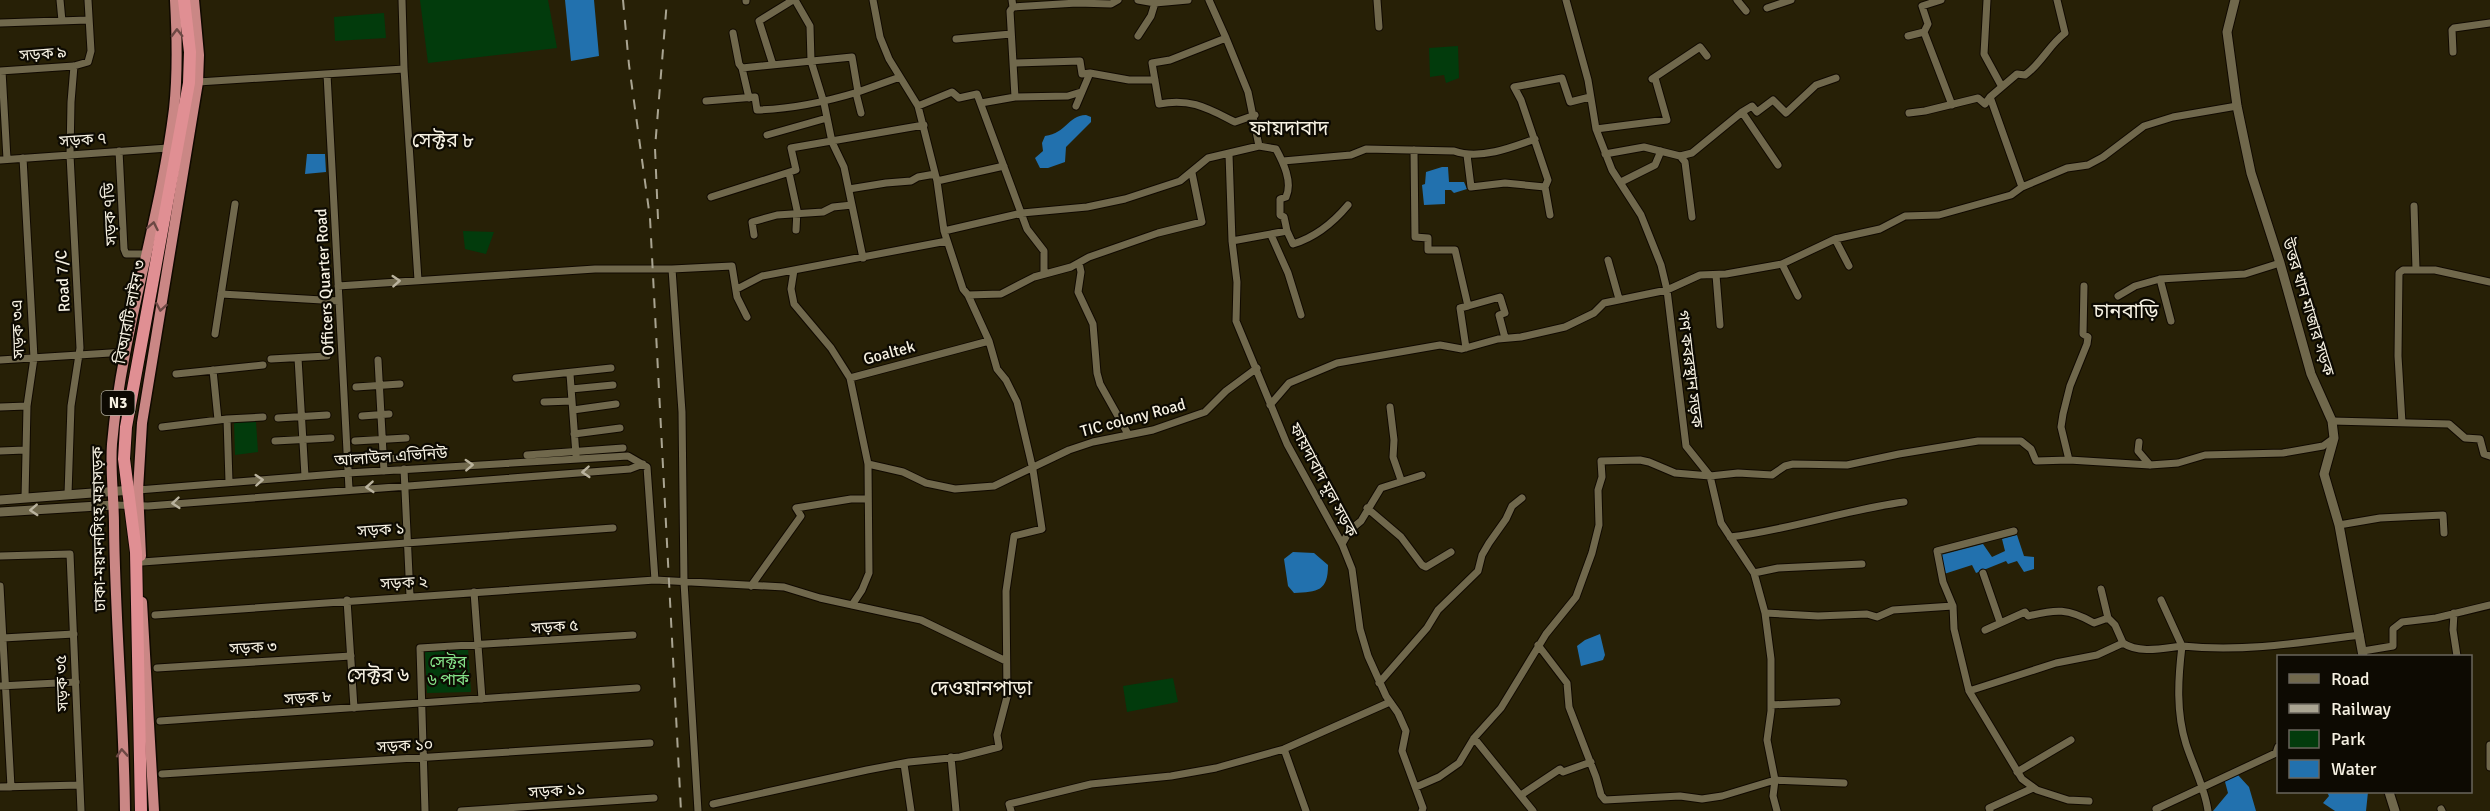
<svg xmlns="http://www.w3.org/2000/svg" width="2490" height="811" font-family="Signika,'Noto Sans Bengali',sans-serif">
<rect width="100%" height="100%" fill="#272006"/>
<path fill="#023b0c" d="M420 0H548L557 48 428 63Z
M384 13 386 38 335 41 334 17Z
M1458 46 1459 78 1446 83 1444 75 1430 77 1429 48Z
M463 231 494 232 486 254 465 249Z
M234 422H256L258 452 235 455Z
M468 649 471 692 427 693 425 652Z
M1173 678 1178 702 1127 712 1123 686Z"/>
<path fill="#2271ae" d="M565 0H594L599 56 571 61Z
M1086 115 1091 117V122L1066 147 1065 162 1048 168H1040L1035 158 1043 151 1042 143 1045 136C1067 133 1067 116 1086 115Z
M307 154H325L326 172 305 174Z
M1442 167H1448L1449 182H1464L1467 189 1454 193 1451 190H1445V204L1424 205 1422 185 1425 184 1426 172Z
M2017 535 2024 556 2034 557V569L2024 572 2017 561 2008 564 2006 561 1976 573 1972 565 1944 574 1941 555 1983 544 1992 557 2005 551 2002 539Z
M1293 552 1314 553 1328 565C1328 591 1318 592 1294 593L1288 586 1284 559Z
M1600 634 1605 655 1603 660 1581 666 1577 646 1585 640Z
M2238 775 2249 787 2256 811H2213L2228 793 2224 778Z
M2327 792H2368L2366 811H2335L2323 803 2329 796Z"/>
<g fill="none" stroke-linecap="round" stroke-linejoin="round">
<g stroke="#100900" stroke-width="9">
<path id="minor" d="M60 0 62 21
M402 0 404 69 418 280
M746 0V1
M795 0 810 26 811 61 824 103 832 142 844 167 863 258
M1012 0 1013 7 1010 11 1015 97
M1138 0 1155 3 1188 0
M1209 0 1226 38 1170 60 1152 63 1159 104C1191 98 1207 108 1235 122L1255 115
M1377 0 1379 27
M1566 0 1588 80 1596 129 1612 170 1641 215 1661 265 1667 290 1686 446 1710 476 1721 523 1754 573 1765 613 1771 659V711L1767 740 1775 780 1773 796 1777 811
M1737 0 1746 11
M1987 0 1984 54 2002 87
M1013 7 1077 3 1111 4 1118 0
M1767 8 1791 0
M0 23 88 20
M1924 32 1952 105
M1138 36 1151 16 1155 3
M1908 36 1924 32 1928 24 1922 6 1941 0
M1226 38 1248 92 1259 146
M956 39 1011 34
M2453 52 2452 30 2454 28 2490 23
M1014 63 1080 61 1082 74 1090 73
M773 65 759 21 793 0
M742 68 749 98
M0 71 74 66 88 62 91 51 88 0
M2 71 7 159
M327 74 349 489
M198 82 404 69
M858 92 900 77
M856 93 861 113
M706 101 755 97 757 110C792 109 825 102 858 92L852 57 742 68 739 64 733 33
M981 103 1015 97 1068 96 1081 92
M918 106 952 92 959 98 977 94 1027 229 1044 251V274
M1076 106 1090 73 1129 80H1155
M1742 112 1752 106 1757 112 1773 100 1786 113 1816 85 1836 78
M1909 113 1925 111 1978 98 1985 104 1990 97
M1596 129 1667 120 1655 78 1652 79 1700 47 1707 56
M767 135 827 118
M1414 150 1415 237 1428 238V250H1455L1468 306 1460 308 1466 348
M119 151 124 249 126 254H147
M1229 154 1232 241 1237 282 1236 321 1287 444 1342 544 1352 569 1360 629 1368 656 1386 696 1398 713 1406 731 1402 751 1423 808 1422 811
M1605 154 1644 147 1680 156 1685 162 1692 217
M1467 155 1471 187 1505 183 1545 187
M1680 156 1692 153 1742 112 1778 165
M23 158 34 358 27 406 25 498
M0 160 168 148
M1283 161 1351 155 1366 149 1454 151C1479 160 1511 148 1535 139
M789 173 797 210 796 230
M937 181 1004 166
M1621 182 1655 165 1661 151
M2022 187 1990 97 2017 74 2025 75C2041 64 2049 45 2065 33L2057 0
M849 189 886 183 911 181 918 177 935 174
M711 197 796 170 791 148 924 125
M2414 206 2416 269
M1550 215 1545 187 1548 180 1521 100 1514 87 1562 78 1570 102 1590 97
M944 231 1022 213 1087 207 1125 199 1180 181 1208 158 1259 146 1276 149C1283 162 1293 182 1286 197L1280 199V215L1284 217 1287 231
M754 235 752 222 777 215 823 212 833 207 852 205
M1271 235 1288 273 1301 315
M1835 239 1849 266
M1232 241 1287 231 1293 244C1316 237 1333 223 1348 205
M1608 260 1619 299
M1079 263 1081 272 1078 292 1093 324 1097 373 1100 384 1128 434
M1782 264 1798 296
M672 269 682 412 684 582 698 811
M794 270 791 289 794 304 831 348 850 378 989 341
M1716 275 1720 325
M338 286 595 269H672L732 266 737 297 747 317
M737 289 762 276 947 241
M221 294 339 301
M968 295 1001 294 1034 277 1071 267 1089 257 1158 233 1202 222 1192 173
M2118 296 2135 286 2160 279
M1468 306 1500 297 1505 313 1499 315 1505 338
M2171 321 2160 279 2245 274 2280 263
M215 334 235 204
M298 358 305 476
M271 359 327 356
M0 360 126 352
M378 360 384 471
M213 370 218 420
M176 374 263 365
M570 374 576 455
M516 378 611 368
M850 378 868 464 869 573 862 590 852 605
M356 387 400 384
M571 389 613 385
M544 402 572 401
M1270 405 1289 383 1337 363 1440 345 1462 349 1498 339 1521 337 1565 327 1594 313 1604 303 1667 290 1700 275 1726 274 1782 264 1835 239 1880 229 1905 216 1939 215 2011 195 2022 187 2067 168 2088 165 2103 157 2144 126 2173 117 2237 106
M0 407 27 406
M1390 407 1394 440 1393 457 1401 480
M573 410 616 404
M362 416 389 414
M278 418 327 415
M227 419 229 482
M2332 421 2449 424 2465 438 2480 439 2484 454 2490 456
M2402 423 2398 356 2399 273 2403 270H2435L2490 282
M162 427 227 419 263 417
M574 434 620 428
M275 441 331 438
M355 441 406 438
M2139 442 2138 451 2150 465
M0 451 25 450
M527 455 623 448
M358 460 406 458
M2069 460 2061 427 2063 414 2070 386 2087 344 2088 337 2083 334 2084 286
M868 464 903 472 926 483 955 489 994 486 1069 450 1093 442 1153 430 1205 412 1226 391 1257 368
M404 469 410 596
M138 490 348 473 628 456 647 467 655 580
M68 494 71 406 80 348 70 155 71 102 74 66
M114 505 148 506 630 469 643 464
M1367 508 1401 537 1422 565 1426 567 1451 552
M2339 525 2380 518 2443 515 2444 533
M1730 537C1789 530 1845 510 1904 502
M1342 544 1350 530 1361 521 1381 488 1422 475
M0 556 70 554 81 811
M142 562 613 528
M1754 573 1778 568 1862 564
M1983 573 2000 622
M0 586 11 787
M751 586 801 516 796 508 851 499H868
M2101 589 2108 618 2115 625 2123 643
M474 592 482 699
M347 600 354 708
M1953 606 1943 582 1937 551 2014 531
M1765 613 1818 616 1867 614 1877 617 1893 610 1953 606 1954 629 1969 691
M2454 613 2453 630 2457 656
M155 615 655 580 784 587 820 598 921 620 1006 661
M1985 630 2025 612 2028 616C2056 609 2068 608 2094 623L2108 618
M3 638 74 634
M1538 645 1567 683 1569 707 1596 777 1601 795 1605 800 1680 796 1702 799 1722 796 1775 780 1844 783
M2363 651 2393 646V629L2402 622 2436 618 2490 605
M157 668 351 656
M1379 683 1427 628 1438 610 1478 571 1482 555 1489 543 1506 519 1512 506 1522 498
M0 686 76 682
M1771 705 1837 702
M160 721 637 688
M1474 738 1533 811
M2490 745V767
M1284 749 1306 811
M951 757 956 811
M904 764 911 811
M2017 772 2071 740
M162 774 650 743
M0 787 80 785
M1416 787 1439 777 1459 763 1474 738 1501 708 1546 634 1576 597 1592 553 1599 525 1598 490 1602 477 1601 461 1640 460 1649 462 1675 473 1710 476 1738 473 1772 475 1785 466 1793 464 1847 465 1899 454 1978 441H2021L2031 449 2036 461 2069 460 2150 465 2178 463 2205 455 2283 453 2323 446 2334 438
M1521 795 1560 769 1563 772 1591 762
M2089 801 2068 800 2037 790 2022 779 1969 691 2056 663 2097 655 2123 643C2139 654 2164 648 2182 646L2161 600
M713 804 867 770 909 762 960 757 999 747 997 735 1007 697 1006 591 1014 536 1042 529 1033 470 1017 402 1006 380 997 369 989 341 968 295 963 289 944 231 937 181 918 106 889 59 880 37 873 0
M2156 809 2276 753 2278 747
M2441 809 2442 811
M425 811 420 648 633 635
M461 811 654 798
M1011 811 1009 804 1091 784 1171 776 1216 768 1284 749 1390 702
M1990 811 1989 808 2033 788
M2208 811C2205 788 2193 766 2186 744 2176 712 2178 679 2182 646 2243 652 2299 643 2360 635"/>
</g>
<g stroke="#100900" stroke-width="11">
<path id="secondary" d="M2235 0 2227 32 2237 106 2251 173 2280 263 2311 374 2332 421 2334 438 2324 474 2339 525 2363 656
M0 500 132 490
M0 512 114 505
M2389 792 2395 811"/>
</g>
<g stroke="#100900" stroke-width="13">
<path id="trunk" d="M141 556 138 490 142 423 198 82 199 55 194 0
M142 602 154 811
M125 811C124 716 115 621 114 525 114 498 110 471 112 444 122 330 160 222 174 109 178 73 177 36 175 0"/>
</g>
<g stroke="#100900" stroke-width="14">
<path id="motorway" d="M141 811 136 552 124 459 126 427 189 83 190 52 184 0"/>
</g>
<use href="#minor" stroke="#70684c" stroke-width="7"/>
<use href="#secondary" stroke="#70684c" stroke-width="9"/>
<use href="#trunk" stroke="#ca8785" stroke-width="10"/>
<use href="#motorway" stroke="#e08f93" stroke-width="12"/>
<path stroke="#aaa592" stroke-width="2" stroke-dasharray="10 10" stroke-linecap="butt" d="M623 0 629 65 650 218 681 811
M658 219 655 148 667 0"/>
</g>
<defs><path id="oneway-chevron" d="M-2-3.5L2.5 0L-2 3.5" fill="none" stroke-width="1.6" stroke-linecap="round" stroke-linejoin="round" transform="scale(1.5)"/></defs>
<g stroke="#6c4844">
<use href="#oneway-chevron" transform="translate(177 33) rotate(-91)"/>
<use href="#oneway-chevron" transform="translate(153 226) rotate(-79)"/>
<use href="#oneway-chevron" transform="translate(161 307) rotate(100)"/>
<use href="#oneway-chevron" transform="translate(122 753) rotate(-94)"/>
</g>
<g stroke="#bab39e">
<use href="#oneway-chevron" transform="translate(396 281) rotate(-4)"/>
<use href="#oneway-chevron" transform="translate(469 465) rotate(-3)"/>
<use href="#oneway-chevron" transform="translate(586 472) rotate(176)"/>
<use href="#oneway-chevron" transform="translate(259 480) rotate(-4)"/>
<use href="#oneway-chevron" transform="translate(370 487) rotate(176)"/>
<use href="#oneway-chevron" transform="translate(176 503) rotate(175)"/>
<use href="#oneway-chevron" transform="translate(34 510) rotate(177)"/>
</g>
<g text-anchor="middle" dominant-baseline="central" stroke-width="4.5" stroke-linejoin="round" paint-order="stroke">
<rect fill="#0d0a02" stroke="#b0ac9f" stroke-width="1.5" x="101.5" y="391" width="33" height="24" rx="4.5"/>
<g font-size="15" font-weight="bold" fill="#f6f1e2">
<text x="118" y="403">N3</text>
</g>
<g font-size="16" fill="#f6f1e2" stroke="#0d0a02">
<text transform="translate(43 54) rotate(-5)">সড়ক ৯</text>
<text transform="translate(83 140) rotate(-4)">সড়ক ৭</text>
<text transform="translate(110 214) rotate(-93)">সড়ক ৭ডি</text>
<text transform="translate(63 281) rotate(-93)">Road 7/C</text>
<text transform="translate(325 282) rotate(-93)">Officers Quarter Road</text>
<text transform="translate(2308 307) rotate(73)">উত্তর খান মাজার সড়ক</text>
<text transform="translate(130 312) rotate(-79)">বিআরটি লাইন ৩</text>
<text transform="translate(18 329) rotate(-92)">সড়ক ৩এ</text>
<text transform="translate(889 353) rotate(-15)">Goaltek</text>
<text transform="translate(1690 369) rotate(83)">গণ কবরস্থান সড়ক</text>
<text transform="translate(1133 418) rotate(-15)">TIC colony Road</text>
<text transform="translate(391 457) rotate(-4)">আলাউল এভিনিউ</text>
<text transform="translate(1323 480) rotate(62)">ফায়দাবাদ মূল সড়ক</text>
<text transform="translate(99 529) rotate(-91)">ঢাকা-ময়মনসিংহ মহাসড়ক</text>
<text transform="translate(381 530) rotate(-4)">সড়ক ১</text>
<text transform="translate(404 583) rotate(-3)">সড়ক ২</text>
<text transform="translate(555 627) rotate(-4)">সড়ক ৫</text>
<text transform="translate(253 648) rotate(-3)">সড়ক ৩</text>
<text transform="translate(62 683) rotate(-92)">সড়ক ৩৫</text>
<text transform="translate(308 698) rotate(-4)">সড়ক ৮</text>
<text transform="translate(405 746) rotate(-3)">সড়ক ১০</text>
<text transform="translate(557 791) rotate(-4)">সড়ক ১১</text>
</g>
<g font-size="16" fill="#84e188" stroke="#0d0a02">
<text x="448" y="662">সেক্টর<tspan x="448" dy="18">৬ পার্ক</tspan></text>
</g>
<g font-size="20" fill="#f6f1e2" stroke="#0d0a02">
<text x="1289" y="128">ফায়দাবাদ</text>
<text x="443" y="140">সেক্টর ৮</text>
<text x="2126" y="311">চানবাড়ি</text>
<text x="378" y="675">সেক্টর ৬</text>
<text x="981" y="688">দেওয়ানপাড়া</text>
</g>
</g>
<rect x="2277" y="655" width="195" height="138" fill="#0d0a02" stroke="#6a665c" stroke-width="1.5"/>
<rect x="2289" y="674" width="30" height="9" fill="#70684c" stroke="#6a665c" stroke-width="1.5"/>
<text x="2331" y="685" font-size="18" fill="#f6f1e2">Road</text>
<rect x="2289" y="704" width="30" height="9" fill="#aaa592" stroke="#6a665c" stroke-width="1.5"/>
<text x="2331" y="715" font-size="18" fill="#f6f1e2">Railway</text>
<rect x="2289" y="730" width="30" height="18" fill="#023b0c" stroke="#6a665c" stroke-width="1.5"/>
<text x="2331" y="745" font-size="18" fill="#f6f1e2">Park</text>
<rect x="2289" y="760" width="30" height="18" fill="#2271ae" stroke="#6a665c" stroke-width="1.5"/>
<text x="2331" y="775" font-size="18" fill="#f6f1e2">Water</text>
</svg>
